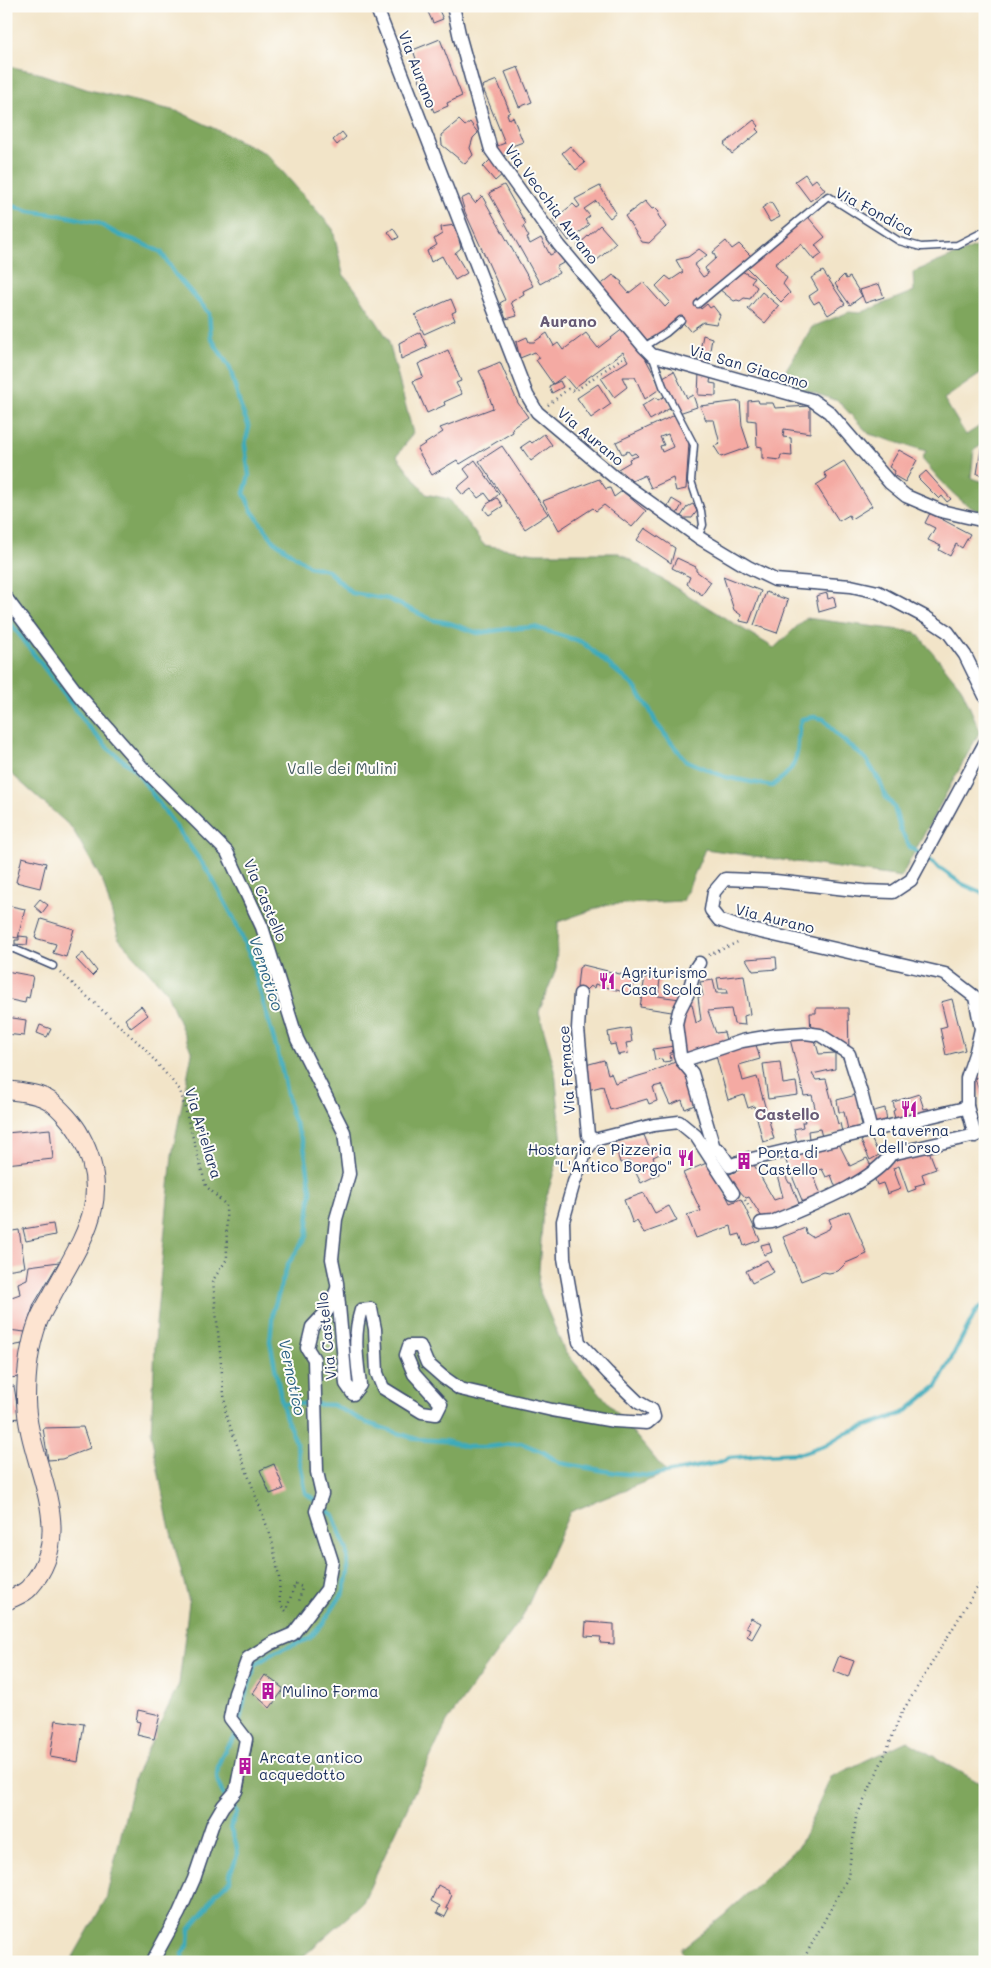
<svg xmlns="http://www.w3.org/2000/svg" width="991" height="1968" viewBox="0 0 991 1968" font-family="Mali,sans-serif">
	<rect width="100%" height="100%" fill="#fdfcf7"/>
	<filter id="ink" filterUnits="userSpaceOnUse"><feTurbulence type="fractalNoise" baseFrequency=".02" numOctaves="2"/><feDisplacementMap in="SourceGraphic" scale="10" xChannelSelector="R" yChannelSelector="G"/><feConvolveMatrix kernelMatrix="1 2 1 2 8 2 1 2 1" color-interpolation-filters="sRGB"/></filter>
	<filter id="wash" filterUnits="userSpaceOnUse"><feTurbulence type="fractalNoise" baseFrequency=".0096" numOctaves="4" result="noise"/><feDisplacementMap in="SourceGraphic" scale="20" xChannelSelector="R" yChannelSelector="G"/><feGaussianBlur stdDeviation="1.12" result="paint"/><feColorMatrix in="noise" values="0 0 0 0 0 0 0 0 0 0 0 0 0 0 0 0 0 1.4 0 .05"/><feComposite in="paint" operator="in"/></filter>
	<g filter="url(#wash)">
		<rect width="100%" height="100%" fill="#f2e4c8"/>
		<g fill="#7fa65d" stroke="#4d6a5e">
			<polygon points="6,66 32,71 89,90 180,112 267,154 333,229 343,274 356,290 388,339 413,433 397,456 426,494 449,499 484,545 535,553 619,553 774,648 806,618 916,632 961,687 980,731 901,877 705,849 683,901 606,905 558,922 556,969 539,1012 555,1070 562,1145 543,1209 538,1287 564,1350 667,1473 570,1512 523,1616 447,1722 362,1904 297,1962 70,1962 106,1899 134,1778 179,1684 189,1602 168,1521 151,1434 156,1324 172,1155 192,1053 166,991 119,939 103,882 72,828 6,769"/>
			<path d="M985 243V371L944 399 966 435 980 426 985 434V443L974 450 971 478 985 482V513C961 508 938 477 922 459L926 451 869 434 838 401 779 381 812 327 849 312 860 313 914 291 913 272Z"/>
			<polygon points="907,1741 985,1786 985,1962 686,1962 681,1949 723,1916 800,1845 831,1777"/>
		</g>
		<g fill="none" stroke-linecap="round" stroke-linejoin="round">
			<g stroke="#3caaba" stroke-width="4.5">
				<path d="M6 204 29 211 66 216 98 223 119 235 134 240 161 252 175 274 209 313 211 338 230 368 240 405 249 427 245 445 249 476 244 493 252 511 274 541 309 566 327 570 352 593 388 599 433 620 449 623 478 633 507 629 534 627 582 642 634 686 650 710 656 723 685 760 725 777 772 786C790 773 797 765 798 743 799 733 798 727 802 719L814 717 824 719 838 736 866 759 880 782 885 796 894 807 901 831 910 847 962 884 985 894"/>
				<polyline points="6,617 87,725 108,748 136,771 209,873 233,917 250,956 280,1061 291,1113 304,1146 311,1190 307,1236 288,1264 273,1311 270,1341 282,1403 286,1418 296,1442 306,1493 333,1515 347,1551 348,1572 344,1591 324,1622 309,1639 275,1652 256,1664 245,1697 239,1724"/>
				<polyline points="282,1403 333,1405 367,1423 416,1439 445,1441 466,1447 487,1447 521,1443 543,1452 560,1463 617,1473 650,1476 717,1463 729,1458 761,1455 802,1453 826,1445 846,1433 904,1413 937,1386 976,1311 985,1304"/>
				<path d="M184 1962 182 1954 189 1944 190 1929 204 1912 215 1894 230 1881C230 1869 231 1872 235 1862 240 1850 235 1838 230 1828L237 1812C218 1789 209 1777 226 1748 230 1742 236 1739 237 1732"/>
			</g>
		</g>
		<g id="blocks">
			<g fill="#f4aaa3" fill-rule="evenodd">
				<polygon points="393,6 412,6 412,7 394,10"/>
				<polygon points="438,8 443,19 433,23 428,12"/>
				<polygon points="440,39 462,96 447,103 448,106 434,112 430,102 428,101 412,61 416,59 413,50"/>
				<polygon points="518,67 532,102 519,107 505,72"/>
				<polygon points="497,80 510,112 507,114 509,119 513,117 523,142 507,148 511,154 502,156 495,147 505,143 482,86"/>
				<polygon points="459,120 465,126 470,122 478,133 473,138 470,148 473,155 465,164 442,145 441,135"/>
				<polygon points="754,120 759,126 756,129 759,132 732,154 724,144"/>
				<polygon points="342,132 346,137 337,145 333,140"/>
				<polygon points="570,146 585,163 576,170 562,153"/>
				<polygon points="492,158 504,173 495,181 483,167"/>
				<polygon points="805,174 811,183 816,179 825,190 810,201 795,181"/>
				<polygon points="504,185 526,224 523,226 529,237 527,238 530,244 541,238 550,255 559,251 565,262 556,267 559,273 540,284 489,193"/>
				<polygon points="600,186 616,213 610,218 596,201 584,209 590,216 585,220 589,225 569,241 553,220 573,204 577,208 580,206 575,199"/>
				<polygon points="469,195 475,203 482,196 533,286 523,291 524,294 511,302 517,316 506,319 500,303 505,300 465,212 461,199"/>
				<polygon points="645,201 652,209 655,208 659,212 658,215 666,227 649,243 642,242 625,216"/>
				<polygon points="771,202 780,217 770,222 762,208"/>
				<polygon points="808,217 825,237 815,245 822,254 814,260 801,244 775,264 787,278 783,284 790,293 781,302 746,267"/>
				<polygon points="455,225 461,238 459,240 461,248 455,253 467,273 455,280 442,256 431,262 427,251 437,245 434,239 442,234 441,227"/>
				<polygon points="600,225 616,243 593,264 577,246"/>
				<polygon points="393,228 399,237 394,240 388,232"/>
				<polygon points="726,241 732,249 739,244 752,257 697,302 701,309 707,304 710,308 713,306 720,315 716,324 703,322 690,331 679,318 660,334 644,341 598,287 613,275 622,282 621,284 629,293 643,282 665,307 670,302 656,286 666,276 671,280 683,272 676,260 688,257 699,249 707,255 694,265 703,277 708,274 705,268 716,258 713,252"/>
				<polygon points="740,270 754,278 751,282 757,287 750,299 744,298 740,301 737,300 734,301 719,289"/>
				<polygon points="823,271 845,304 828,315 819,301 814,304 809,296 818,290 811,278"/>
				<polygon points="844,275 846,279 850,277 862,296 850,305 835,284"/>
				<polygon points="879,284 884,297 865,303 860,290"/>
				<polygon points="762,292 779,306 765,323 748,309"/>
				<polygon points="451,299 456,311 452,313 455,320 424,334 415,315"/>
				<polygon points="624,328 640,348 661,388 645,399 635,377 622,377 627,387 614,397 601,378 628,361 623,352 574,388 564,376 553,384 536,360 540,358 535,352 520,358 516,342 527,337 529,342 534,342 547,333 554,346 558,343 563,350 586,333 598,348"/>
				<polygon points="420,332 427,347 401,359 399,343"/>
				<polygon points="703,335 712,338 708,363 698,361"/>
				<polygon points="448,350 461,381 456,383 462,394 444,402 445,405 427,413 413,381 423,377 418,364"/>
				<polygon points="500,362 518,403 528,417 512,428 513,432 460,464 457,460 432,475 417,449 443,432 440,428 493,408 484,381 479,371"/>
				<polygon points="674,371 687,398 693,395 697,407 679,413 663,377"/>
				<polygon points="699,372 711,375 710,383 716,384 716,396 698,395"/>
				<polygon points="560,381 563,387 552,393 549,386"/>
				<polygon points="598,384 611,404 591,418 577,398"/>
				<polygon points="665,396 672,407 650,420 642,406 656,397 658,400"/>
				<polygon points="758,400 759,403 773,403 775,408 810,406 810,433 784,429 783,437 791,438 792,456 781,455 780,460 762,458 762,447 757,446 756,421 748,420 748,401"/>
				<polygon points="740,401 742,426 749,447 721,457 714,446 720,444 714,420 706,420 700,406"/>
				<path d="M675 415 689 442 686 489 676 491 673 478 651 488 645 475 632 481 618 469 630 462 629 459 638 456 635 453 631 455 628 451 622 454 616 442ZM668 434 673 447 662 452 660 446 664 445 660 437Z"/>
				<polygon points="544,434 552,445 531,461 521,447 530,441 532,443"/>
				<polygon points="502,446 548,514 525,529 479,461"/>
				<polygon points="981,449 985,450 985,475 977,474"/>
				<polygon points="899,450 917,460 905,482 893,475 895,471 889,467"/>
				<polygon points="475,460 499,494 491,501 485,493 478,498 471,489 463,495 457,488 470,477 464,469"/>
				<polygon points="844,461 872,506 851,519 849,515 839,521 816,485 827,478 824,473"/>
				<polygon points="926,471 951,499 947,502 942,496 939,499 918,478"/>
				<polygon points="599,479 606,489 610,488 614,497 622,491 646,511 632,527 604,505 596,511 593,508 559,530 543,501"/>
				<polygon points="497,498 503,506 489,515 484,509 487,504"/>
				<polygon points="672,499 682,505 677,514 667,508"/>
				<polygon points="693,504 697,511 692,518 680,518 687,507"/>
				<polygon points="930,513 970,534 962,548 956,544 950,556 939,550 941,546 928,540 935,528 925,523"/>
				<polygon points="645,528 675,548 671,563 637,540"/>
				<polygon points="677,558 696,567 696,571 711,582 702,595 687,584 690,577 672,568"/>
				<polygon points="723,576 761,591 749,623 740,621 741,615 734,610"/>
				<polygon points="766,592 788,600 777,633 754,625"/>
				<polygon points="827,593 828,599 834,597 836,607 819,612 816,596"/>
				<polygon points="22,857 46,863 40,888 16,882"/>
				<polygon points="40,899 48,905 42,913 34,906"/>
				<polygon points="6,905 25,909 18,938 6,936"/>
				<polygon points="41,919 74,929 66,957 53,953 56,944 35,938"/>
				<polygon points="19,936 28,937 27,945 15,944 15,940 19,940"/>
				<polygon points="83,953 97,971 92,976 76,959"/>
				<polygon points="776,957 777,969 753,971 746,959"/>
				<polygon points="583,965 636,978 631,994 595,984 594,988 590,986 586,990 577,987 579,968"/>
				<polygon points="6,971 33,976 29,998 26,997 25,1003 6,999"/>
				<polygon points="744,975 750,1014 744,1016 745,1025 734,1024 731,1009 708,1011 716,1033 724,1032 727,1044 682,1060 677,1024 684,1004 692,1004 696,1023 701,1020 698,997 703,996 700,982 713,980 716,993 728,993 727,989 719,989 717,978"/>
				<polygon points="645,977 660,979 658,996 680,999 678,1013 640,1007"/>
				<polygon points="952,999 965,1050 946,1055 940,1028 947,1026 941,1002"/>
				<polygon points="141,1006 148,1015 131,1028 125,1019"/>
				<polygon points="816,1008 848,1008 849,1054 828,1039 828,1032 811,1033 810,1013 816,1013"/>
				<polygon points="6,1017 26,1020 24,1036 6,1034"/>
				<polygon points="40,1025 51,1029 47,1037 37,1033"/>
				<polygon points="630,1028 632,1042 626,1043 628,1053 618,1055 615,1044 610,1045 608,1032"/>
				<polygon points="814,1037 819,1054 835,1053 835,1069 812,1074 816,1080 826,1079 838,1124 840,1123 842,1132 822,1137 820,1129 808,1131 809,1139 797,1142 794,1129 803,1127 802,1122 805,1122 803,1114 816,1112 812,1095 804,1096 790,1039"/>
				<polygon points="755,1041 760,1059 739,1065 743,1081 757,1077 774,1139 763,1142 754,1106 748,1108 744,1095 728,1100 715,1052"/>
				<polygon points="674,1046 675,1052 670,1053 671,1061 663,1062 662,1059 655,1060 653,1049"/>
				<polygon points="604,1060 608,1074 611,1073 615,1083 649,1073 680,1060 697,1104 685,1109 682,1100 670,1105 661,1085 653,1087 657,1101 649,1104 647,1099 610,1110 603,1086 584,1091 582,1066"/>
				<polygon points="780,1062 783,1084 796,1082 798,1095 768,1099 763,1064"/>
				<polygon points="985,1075 985,1097 981,1098 975,1078"/>
				<polygon points="919,1094 924,1109 928,1108 930,1112 896,1122 893,1111 895,1110 893,1102"/>
				<polygon points="856,1095 863,1131 849,1134 844,1112 839,1112 837,1100"/>
				<polygon points="885,1108 887,1122 872,1126 867,1113"/>
				<polygon points="50,1129 53,1159 6,1164 6,1133"/>
				<polygon points="644,1135 650,1150 659,1147 662,1153 653,1157 659,1174 641,1183 630,1161 620,1163 615,1142"/>
				<polygon points="870,1136 879,1155 870,1160 861,1141"/>
				<polygon points="837,1140 850,1166 867,1158 873,1170 836,1188 831,1175 826,1177 822,1169 812,1172 822,1197 804,1205 783,1154"/>
				<polygon points="928,1148 936,1169 922,1174 925,1183 915,1186 916,1189 908,1192 899,1166 893,1168 901,1189 887,1194 883,1183 877,1185 873,1174 888,1163"/>
				<polygon points="749,1151 754,1165 774,1200 783,1197 777,1175 784,1173 789,1183 791,1183 800,1206 765,1222 749,1197 746,1198 726,1176 740,1169 734,1156"/>
				<polygon points="709,1162 730,1203 741,1199 760,1240 744,1246 740,1234 733,1236 731,1226 696,1238 687,1215 701,1211 683,1173"/>
				<polygon points="644,1193 655,1213 669,1206 677,1221 644,1233 637,1221 633,1224 624,1200"/>
				<polygon points="849,1211 867,1254 846,1263 838,1271 829,1273 824,1272 801,1281 783,1237 805,1228 806,1233 812,1237 829,1229 831,1224 829,1219"/>
				<polygon points="53,1224 55,1235 26,1241 23,1229"/>
				<polygon points="19,1230 25,1267 6,1270 6,1232"/>
				<polygon points="769,1243 772,1252 764,1255 761,1245"/>
				<polygon points="767,1260 774,1272 752,1283 746,1271"/>
				<polygon points="59,1262 34,1304 25,1332 8,1330 6,1299 20,1294 18,1283 27,1279 29,1266"/>
				<polygon points="22,1344 21,1377 6,1378 6,1347"/>
				<polygon points="14,1386 19,1418 6,1420 6,1387"/>
				<polygon points="83,1427 90,1448 62,1459 48,1460 43,1428"/>
				<polygon points="274,1464 284,1489 270,1494 260,1470"/>
				<polygon points="751,1618 761,1623 752,1639 747,1636 750,1629 746,1627"/>
				<polygon points="586,1622 614,1624 614,1644 600,1643 601,1637 585,1636"/>
				<polygon points="839,1656 854,1661 848,1677 833,1671"/>
				<polygon points="265,1675 284,1689 270,1708 253,1693"/>
				<polygon points="138,1710 160,1715 154,1739 137,1735 140,1722 136,1721"/>
				<polygon points="56,1720 84,1724 78,1762 50,1757"/>
				<polygon points="248,1740 253,1741 243,1792 238,1791"/>
				<polygon points="438,1885 449,1891 448,1893 452,1895 446,1908 449,1909 445,1917 437,1913 440,1906 431,1901"/>
			</g>
		</g>
	</g>
	<g filter="url(#ink)">
		<use href="#blocks" fill-opacity="0" stroke="#3b4a6e" stroke-width="1"/>
		<g fill="none" stroke-linecap="round" stroke-linejoin="round">
			<g stroke="#3b4a6e" stroke-width="9">
				<g id="service">
					<polyline points="698,304 828,196 899,241 921,247 957,245 985,231"/>
					<polyline points="644,347 666,333 681,320"/>
					<polyline points="652,355 663,386 694,445 691,481 701,511 703,525 698,537"/>
					<polyline points="6,949 14,949 53,966"/>
				</g>
			</g>
			<g stroke="#3b4a6e" stroke-width="15">
				<g id="minor">
					<polyline points="376,6 527,395 537,412 613,476 698,537 748,567 775,580 851,586 878,592 927,618 948,632 965,655 985,696"/>
					<polyline points="453,6 460,38 491,150 559,245 644,347 652,355 812,400 829,412 890,483 906,496 941,511 985,521"/>
					<path d="M6 598 78 694 142 767 227 852 262 927 297 1039 344 1132 349 1174 336 1219 332 1259 337 1283 346 1384 353 1394 360 1385C357 1359 353 1335 361 1310L371 1309 375 1329 377 1373 383 1388 422 1412 436 1414 441 1404 414 1374 406 1355 409 1346H420L427 1363 443 1377 460 1389 552 1410 614 1421 647 1423 654 1417 652 1410 638 1402 608 1373 579 1342 564 1258 563 1221 574 1182 587 1149 594 1140 654 1125 679 1122 696 1136 733 1193"/>
					<polyline points="699,963 695,969 689,991 679,1011 676,1024 680,1055 682,1061 692,1073 714,1148"/>
					<polyline points="580,994 578,1029 588,1135 594,1140"/>
					<polyline points="682,1061 742,1041 776,1035 805,1033 820,1035 849,1054 862,1096 871,1131"/>
					<polyline points="975,1136 967,1106 967,1078 976,1051 981,1029 975,997 945,974 739,927 719,920 711,910 714,892 725,879 775,881 864,891 893,892 911,880 985,743"/>
					<polyline points="708,1146 719,1150 730,1166 737,1163"/>
					<polyline points="752,1159 961,1109 967,1106"/>
					<path d="M761 1223 772 1222C806 1207 871 1184 891 1154L985 1133"/>
					<polyline points="152,1962 179,1913 194,1879 213,1823 223,1806 236,1791 246,1739 230,1718 235,1693 248,1658 272,1643 293,1634 327,1589 332,1561 316,1511 322,1494 317,1472 314,1359 307,1348 312,1327 328,1310 337,1289"/>
				</g>
			</g>
			<g stroke="#3b4a6e" stroke-width="20">
				<path id="secondary" d="M6 1090C20 1092 38 1093 50 1101 59 1107 75 1125 80 1135 115 1199 82 1239 52 1295 47 1304 41 1313 38 1322 29 1346 26 1375 26 1400 27 1465 81 1529 29 1588 24 1594 13 1597 6 1601"/>
			</g>
			<g stroke="#3b4a6e" stroke-width="2.5" stroke-dasharray="1 4" stroke-linecap="butt">
				<polyline points="548,405 568,389 575,391 625,356"/>
				<polyline points="709,955 738,942"/>
				<polyline points="61,973 142,1046 180,1090 206,1186 226,1205 227,1259 213,1280 226,1415 272,1540 279,1578 280,1604 286,1611 295,1584 302,1587 299,1602"/>
				<polyline points="745,1200 752,1212"/>
				<polyline points="802,1962 848,1877 856,1818 883,1759 901,1714 985,1575"/>
			</g>
			<use href="#service" stroke="#fff" stroke-width="6"/>
			<use href="#minor" stroke="#fff" stroke-width="12"/>
			<use href="#secondary" stroke="#fde4d1" stroke-width="18"/>
		</g>
	</g>
	<defs>
		<g id="restaurant-bare" transform="scale(1.35)"><path d="M-5-6h1v4h1v-4h1v4h1v-4h1v5L-1.5 .5V6h-2V.5L-5-1ZM5-6V6H3V1.5H1.5Q1.5-4 5-6Z" fill="#b5179e" stroke="#fdfcf7" stroke-width="2.5" paint-order="stroke"/></g>
		<g id="building-bare" transform="scale(1.35)"><path d="M-4-6H4V6H1V3H-1V6H-4ZM-2.5-4.3h1.7v1.8h-1.7ZM.8-4.3h1.7v1.8H.8ZM-2.5-1h1.7V.8h-1.7ZM.8-1h1.7V.8H.8Z" fill="#b5179e" stroke="#fdfcf7" stroke-width="2.5" paint-order="stroke"/></g>
	</defs>
	<g fill-rule="evenodd">
		<use href="#restaurant-bare" x="607" y="981"/>
		<use href="#restaurant-bare" x="909" y="1109"/>
		<use href="#restaurant-bare" x="686" y="1158"/>
		<use href="#building-bare" x="744" y="1161"/>
		<use href="#building-bare" x="268" y="1691"/>
		<use href="#building-bare" x="245" y="1766"/>
	</g>
	<g text-anchor="middle" dominant-baseline="central" stroke-width="4" stroke-linejoin="round" paint-order="stroke">
		<g font-size="15" fill="#1b2f5e" stroke="#fdfcf7">
			<text transform="translate(418 69) rotate(69)">Via Aurano</text>
			<text transform="translate(552 204) rotate(53)">Via Vecchia Aurano</text>
			<text transform="translate(875 211) rotate(28)">Via Fondica</text>
			<text transform="translate(749 366) rotate(16)">Via San Giacomo</text>
			<text transform="translate(591 436) rotate(40)">Via Aurano</text>
			<text transform="translate(266 900) rotate(67)">Via Castello</text>
			<text transform="translate(775 918) rotate(14)">Via Aurano</text>
			<text transform="translate(566 1070) rotate(-94)">Via Fornace</text>
			<text transform="translate(204 1133) rotate(73)">Via Ariellara</text>
			<text transform="translate(326 1336) rotate(-96)">Via Castello</text>
		</g>
		<g font-size="15" fill="#435a61" stroke="#fdfcf7">
			<text x="342" y="768">Valle dei Mulini</text>
		</g>
		<g font-size="15" fill="#1b2f5e" stroke="#fdfcf7" text-anchor="start">
			<text x="621" y="972">Agriturismo<tspan x="621" dy="17">Casa Scola</tspan></text>
			<text x="909" y="1130" text-anchor="middle">La taverna<tspan x="909" dy="17">dell'orso</tspan></text>
			<text x="672" y="1149" text-anchor="end">Hostaria e Pizzeria<tspan x="672" dy="17">"L'Antico Borgo"</tspan></text>
			<text x="758" y="1152">Porta di<tspan x="758" dy="17">Castello</tspan></text>
			<text x="282" y="1691">Mulino Forma</text>
			<text x="259" y="1757">Arcate antico<tspan x="259" dy="17">acquedotto</tspan></text>
		</g>
		<g font-size="16" font-weight="bold" fill="#675a76" stroke="#fdfcf7">
			<text x="568" y="320">Aurano</text>
			<text x="787" y="1113">Castello</text>
		</g>
		<g font-size="16" font-style="italic" fill="#286083" stroke="#fdfcf7">
			<text transform="translate(267 973) rotate(72)">Vernotico</text>
			<text transform="translate(293 1377) rotate(78)">Vernotico</text>
		</g>
	</g>
	<rect width="991" height="1968" fill="none" stroke="#fdfcf7" stroke-width="25"/>
</svg>
